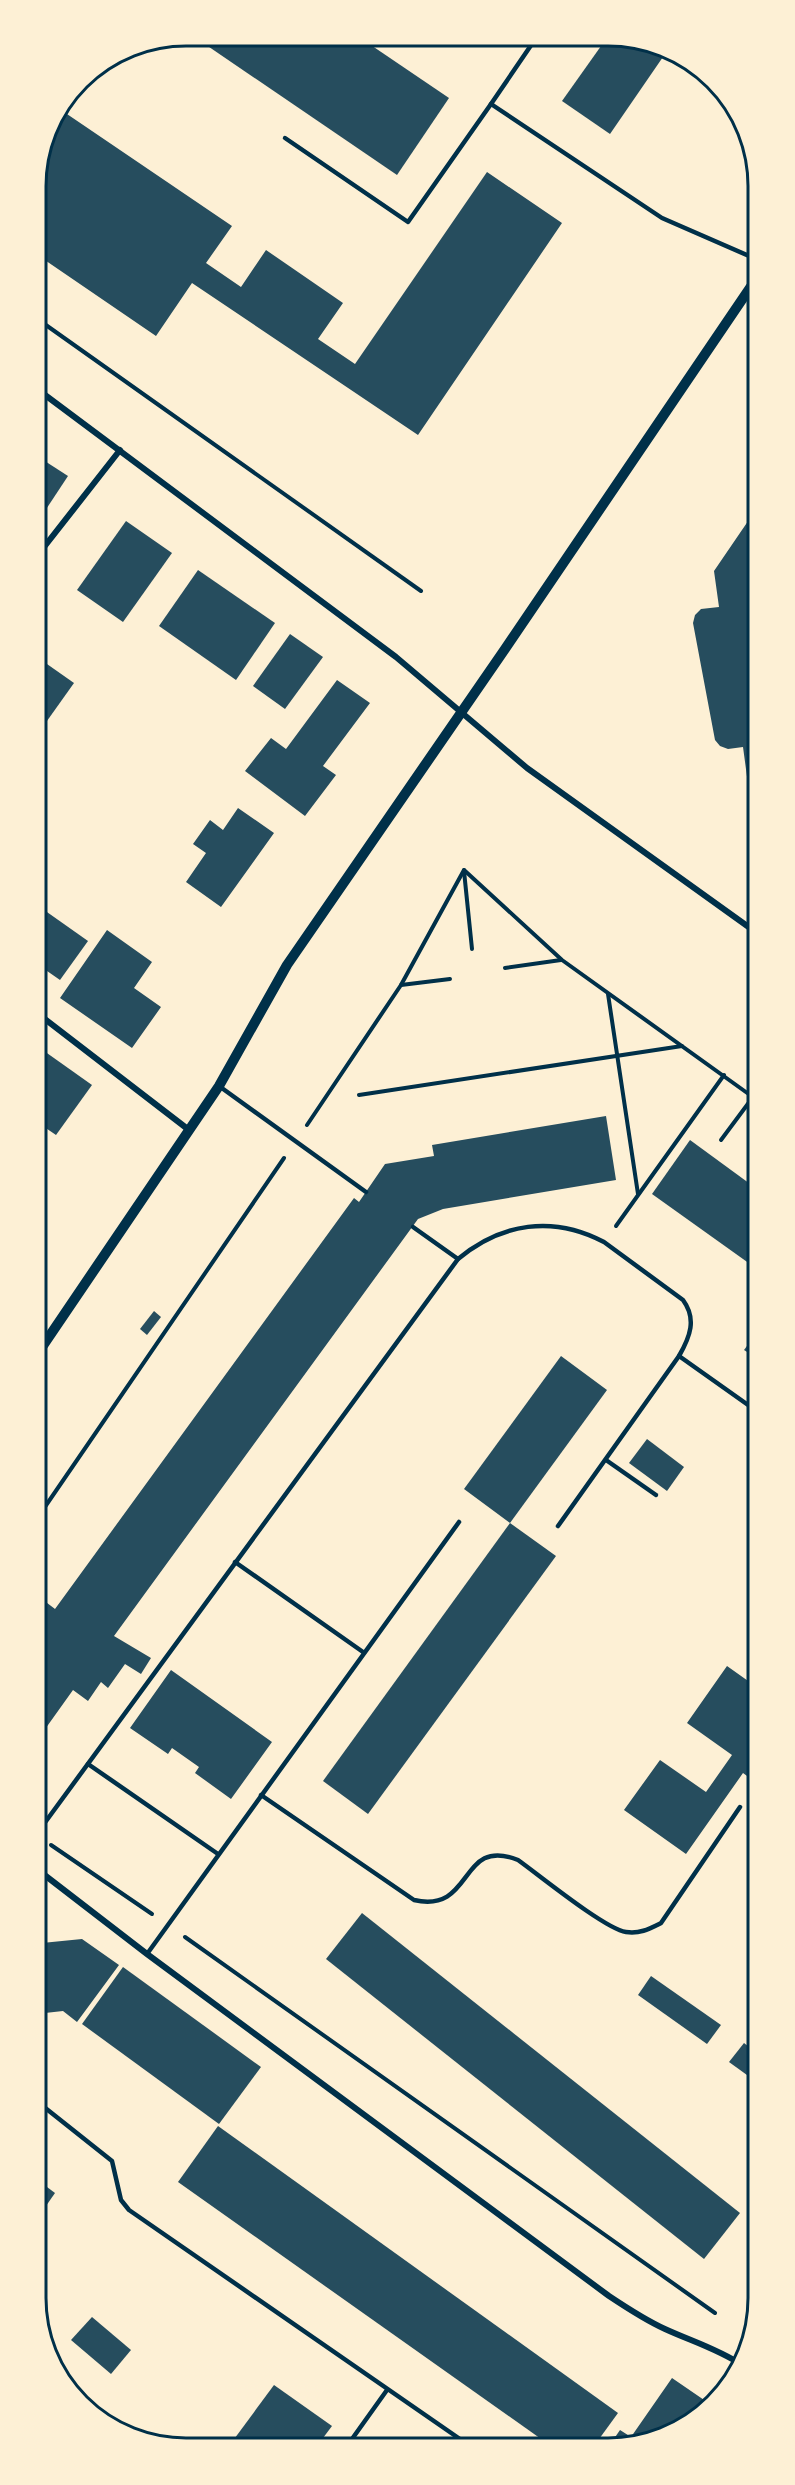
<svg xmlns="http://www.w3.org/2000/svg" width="795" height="2485" viewBox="0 0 795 2485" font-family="Arial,sans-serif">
	<rect width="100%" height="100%" fill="#fdf0d5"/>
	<g fill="#264d5e">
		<polygon points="193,36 359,37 449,98 397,175"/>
		<polygon points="606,39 638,39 665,54 610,134 562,101"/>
		<polygon points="64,112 232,226 206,263 241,287 266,250 343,303 318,339 355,364 487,172 562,223 418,435 192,283 156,336 36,254 36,177 45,140"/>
		<polygon points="37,456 68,476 37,523"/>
		<polygon points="757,508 757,790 748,784 743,747 728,749 720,746 715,740 693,623 695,615 701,609 719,607 714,571"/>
		<polygon points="126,521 172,553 123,622 77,590"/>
		<polygon points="198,570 275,623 236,680 159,626"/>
		<polygon points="290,634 323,657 285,709 253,686"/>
		<polygon points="37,657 74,683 37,735"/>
		<polygon points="337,680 370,703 323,766 336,775 305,816 245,771 271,738 286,749"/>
		<polygon points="238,808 274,833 221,907 186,882 206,853 193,844 210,820 223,830"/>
		<polygon points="37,905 88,941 60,980 37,964"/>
		<polygon points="107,930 152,962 134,988 161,1007 132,1048 60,998"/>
		<polygon points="37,1046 92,1085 56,1135 37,1122"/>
		<polygon points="606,1116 616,1180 443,1209 418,1219 114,1636 151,1658 141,1674 125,1664 108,1688 101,1682 88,1701 73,1690 38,1739 38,1596 55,1609 354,1198 359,1202 385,1164 434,1156 432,1145"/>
		<polygon points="690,1140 757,1189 757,1269 652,1194"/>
		<polygon points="154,1311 161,1317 147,1335 140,1329"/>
		<polygon points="758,1331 758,1359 744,1350"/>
		<polygon points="561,1356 607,1390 510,1523 464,1489"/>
		<polygon points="647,1439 684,1467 667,1491 629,1463"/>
		<polygon points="510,1523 556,1556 368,1814 323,1781"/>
		<polygon points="727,1666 758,1688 758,1784 743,1773 686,1854 624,1810 660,1760 706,1792 732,1755 687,1723"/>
		<polygon points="171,1670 272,1742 231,1799 195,1773 199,1767 172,1748 168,1754 130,1728"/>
		<polygon points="38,1760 47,1766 38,1777"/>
		<polygon points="362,1913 740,2213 704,2259 326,1959"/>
		<polygon points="82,1939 119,1965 77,2022 63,2011 45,2013 42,1943"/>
		<polygon points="123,1967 261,2067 219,2124 82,2024"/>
		<polygon points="651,1976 721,2025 707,2044 638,1995"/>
		<polygon points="744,2043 758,2054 758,2083 729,2062"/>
		<polygon points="218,2126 618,2413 594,2446 551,2446 178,2182"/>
		<polygon points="39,2181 55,2193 39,2216"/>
		<polygon points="92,2317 131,2350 111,2374 71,2340"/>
		<polygon points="672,2378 707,2402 713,2393 721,2398 683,2429 637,2446 609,2446 620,2430 631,2437"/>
		<polygon points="274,2385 332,2426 317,2446 229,2446"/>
	</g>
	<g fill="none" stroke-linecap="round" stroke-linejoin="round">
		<g stroke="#003049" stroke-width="4">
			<polyline points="36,318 421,591"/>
			<polyline points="464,870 562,960 757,1100"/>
			<polyline points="464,871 472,949"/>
			<polyline points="505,968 561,960"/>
			<polyline points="401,985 450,979"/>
			<polyline points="608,994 638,1194"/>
			<polyline points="359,1095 682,1046"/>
			<polyline points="307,1125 401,985 464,870"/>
			<polyline points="721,1140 753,1097"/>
			<polyline points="616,1226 724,1075"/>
			<polyline points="38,1517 284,1158"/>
			<polyline points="51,1845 152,1914"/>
			<polyline points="185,1937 715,2313"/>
		</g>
		<g stroke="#003049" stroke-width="4.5">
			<polyline points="536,38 491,104 662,218 756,259"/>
			<polyline points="285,138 408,222 491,104"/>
			<polyline points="219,1086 366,1192"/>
			<polyline points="413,1227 458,1259"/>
			<polyline points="679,1356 758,1412"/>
			<polyline points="606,1460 656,1495"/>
			<polyline points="235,1562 363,1652"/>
			<polyline points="88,1764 218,1854"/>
			<path d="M261 1795 414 1900C475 1914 458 1836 518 1860 539 1875 605 1929 626 1932 640 1934 649 1929 661 1923L740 1807"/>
			<path d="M38 1832 458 1259C501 1223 553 1215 604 1242L683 1300C697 1319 690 1337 679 1356L558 1526"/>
			<polyline points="147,1954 459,1522"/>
			<polyline points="39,2103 112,2161 121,2200 129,2210 470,2446"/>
			<polyline points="347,2446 387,2390"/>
		</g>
		<g stroke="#003049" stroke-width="6">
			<polyline points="37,389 396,657 527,768 757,933"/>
			<polyline points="37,556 120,450"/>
			<polyline points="37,1013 189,1130"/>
			<path d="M38 1870 147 1954 609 2296C627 2308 645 2320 665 2329 691 2341 718 2349 742 2365"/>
		</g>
		<polyline stroke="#003049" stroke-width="10" points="38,1353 219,1086 287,965 505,649 756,279"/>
	</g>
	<path d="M0 0H795V2485H0ZM186 46H608A140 140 0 0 1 748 186V2298A140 140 0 0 1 608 2438H186A140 140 0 0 1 46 2298V186A140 140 0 0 1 186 46Z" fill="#fdf0d5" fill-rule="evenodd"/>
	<path fill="none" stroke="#003049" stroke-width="3" d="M186 46H608A140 140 0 0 1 748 186V2298A140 140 0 0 1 608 2438H186A140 140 0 0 1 46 2298V186A140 140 0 0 1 186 46Z"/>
</svg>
